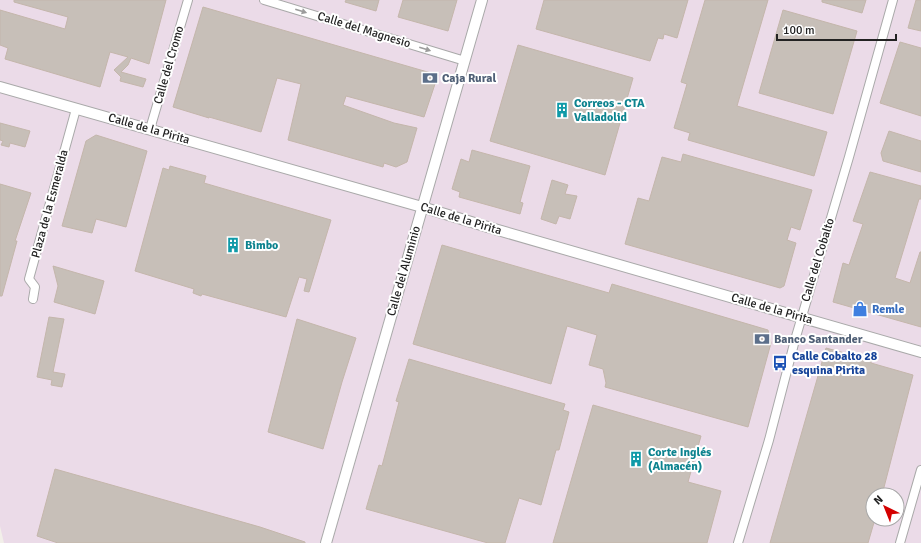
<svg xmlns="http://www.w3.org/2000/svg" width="921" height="543" viewBox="0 0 921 543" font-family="Signika,sans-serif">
	<rect width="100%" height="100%" fill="#f2efe9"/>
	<path fill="#ebdbe8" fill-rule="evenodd" d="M0 0H921V543H4L0 526ZM873 495H897V519H873Z"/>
	<g fill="#c7bfb8" stroke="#c4b6ab">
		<polygon points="14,0 166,0 149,64 131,58 128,65 121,72 146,79 143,87 120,81 121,77 114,70 128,57 110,52 100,87 5,59 8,48 0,45 0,10 65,29 68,17 14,2"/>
		<polygon points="346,0 379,0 376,11 345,2"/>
		<polygon points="403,0 457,0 448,31 398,17"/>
		<polygon points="544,0 688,0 677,38 664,34 663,39 658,38 650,61 536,29"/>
		<polygon points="705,0 768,0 737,106 827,132 814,176 688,140 690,133 674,128 687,84 681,82"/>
		<polygon points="822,0 866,0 862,13 822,2"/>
		<polygon points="916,0 921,0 921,31 908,28"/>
		<polygon points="203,7 438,75 424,117 346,96 343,105 394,123 417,128 407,162 396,167 384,163 383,167 288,140 301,84 277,78 261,132 209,117 209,118 173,107"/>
		<polygon points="783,10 857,31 833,114 759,93"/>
		<polygon points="900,42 921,48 921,116 880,103"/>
		<polygon points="518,45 633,78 605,175 490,141"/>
		<polygon points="0,123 30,131 25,147 10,143 9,147 1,145 3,141 0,140"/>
		<polygon points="889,131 921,141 921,172 883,161 881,153"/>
		<polygon points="96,135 147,151 126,227 96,219 92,233 62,226 86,141"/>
		<polygon points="472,150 530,166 520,202 523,203 520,214 459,197 460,192 452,189 461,159 469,162"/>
		<polygon points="683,154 812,190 800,230 791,227 787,240 796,243 784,286 780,288 625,244 638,198 649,201 662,157 681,162"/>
		<polygon points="170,166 206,176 204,183 331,220 309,292 304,291 307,279 299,277 286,317 202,294 201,296 193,293 194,289 135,271 163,168 169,170"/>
		<polygon points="870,172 921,186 921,199 919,199 895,278 910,283 920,252 921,252 921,327 833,302 843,263 849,265 863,224 853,221"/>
		<polygon points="552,180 568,185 565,194 577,196 570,219 559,216 556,224 541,219"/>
		<polygon points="0,184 31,193 15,241 17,241 2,296 0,296"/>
		<polygon points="442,245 609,293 612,284 768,330 771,343 748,427 605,387 606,383 603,369 589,365 597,335 567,326 551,384 413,344"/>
		<polygon points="53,266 104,281 95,314 54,302 58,286"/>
		<polygon points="49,317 64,319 53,372 65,374 62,387 51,385 52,380 37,377"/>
		<polygon points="297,319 356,338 342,382 323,449 268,432"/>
		<polygon points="826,348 871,360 871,363 913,375 882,495 873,495 873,519 875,519 868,543 770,543"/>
		<polygon points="409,359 565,404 563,410 569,412 559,450 556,450 541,505 519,498 505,543 488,543 366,509 379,465 382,466 399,402 396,401"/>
		<polygon points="593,405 701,436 688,482 721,491 707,543 553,543"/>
		<polygon points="55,469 260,527 305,542 305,543 58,543 37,536"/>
	</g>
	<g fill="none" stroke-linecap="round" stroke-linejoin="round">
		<g stroke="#a9a9a9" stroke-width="10">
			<g id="minor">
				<polyline points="264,0 465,61"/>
				<polyline points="150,129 188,0"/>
				<polyline points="33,299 35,287 29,279 76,109"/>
				<polyline points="738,543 769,440 795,340 849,157 893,0"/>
				<polyline points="900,543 921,470"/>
			</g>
		</g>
		<g stroke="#a9a9a9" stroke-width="12">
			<g id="tertiary">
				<polyline points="0,87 422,207 491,228 921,352"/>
				<polyline points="326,543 482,0"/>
			</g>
		</g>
		<use href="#minor" stroke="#fff" stroke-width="8"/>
		<use href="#tertiary" stroke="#fff" stroke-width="10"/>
	</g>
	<defs><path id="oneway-solid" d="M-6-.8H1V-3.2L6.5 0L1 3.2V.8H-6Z"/></defs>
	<g fill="#9c9c9c">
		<use href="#oneway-solid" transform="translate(301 11) rotate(17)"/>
		<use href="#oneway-solid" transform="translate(425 49) rotate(17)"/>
	</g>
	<defs>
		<g id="bank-bare" transform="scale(1.2)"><path d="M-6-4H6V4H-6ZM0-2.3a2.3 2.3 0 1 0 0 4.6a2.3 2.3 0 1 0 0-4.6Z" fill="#5c6f8a" stroke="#fff" stroke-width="2.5" paint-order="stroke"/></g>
		<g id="building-bare" transform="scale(1.2)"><path d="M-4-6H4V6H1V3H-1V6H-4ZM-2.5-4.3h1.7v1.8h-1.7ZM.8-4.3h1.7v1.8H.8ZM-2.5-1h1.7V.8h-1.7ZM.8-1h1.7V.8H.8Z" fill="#0f9aa8" stroke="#fff" stroke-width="2.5" paint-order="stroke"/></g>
		<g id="shop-bare" transform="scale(1.2)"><path d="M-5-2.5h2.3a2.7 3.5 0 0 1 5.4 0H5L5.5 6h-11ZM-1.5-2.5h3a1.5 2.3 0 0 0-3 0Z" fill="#3f7fe0" stroke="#fff" stroke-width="2.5" paint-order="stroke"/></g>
		<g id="bus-bare" transform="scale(1.2)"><path d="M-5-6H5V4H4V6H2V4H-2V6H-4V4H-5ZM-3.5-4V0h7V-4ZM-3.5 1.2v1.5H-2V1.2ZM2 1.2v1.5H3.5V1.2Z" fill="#1a4fb4" stroke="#fff" stroke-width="2.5" paint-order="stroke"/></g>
	</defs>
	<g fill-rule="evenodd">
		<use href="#bank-bare" x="430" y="78"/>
		<use href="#building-bare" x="562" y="110"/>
		<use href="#building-bare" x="233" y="245"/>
		<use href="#shop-bare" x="860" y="309"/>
		<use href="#bank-bare" x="762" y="339"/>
		<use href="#bus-bare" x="780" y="363"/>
		<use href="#building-bare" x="636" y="459"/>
	</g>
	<g text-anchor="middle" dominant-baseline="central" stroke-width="4" stroke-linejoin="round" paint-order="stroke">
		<g font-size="12" fill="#222" stroke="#fff">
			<text transform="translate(364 30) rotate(17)">Calle del Magnesio</text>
			<text transform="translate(169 65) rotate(-74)">Calle del Cromo</text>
			<text transform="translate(149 129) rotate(16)">Calle de la Pirita</text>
			<text transform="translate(50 204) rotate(-75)">Plaza de la Esmeralda</text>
			<text transform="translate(461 219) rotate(17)">Calle de la Pirita</text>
			<text transform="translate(818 260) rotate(-73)">Calle del Cobalto</text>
			<text transform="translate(404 271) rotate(-74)">Calle del Aluminio</text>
			<text transform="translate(772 309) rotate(16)">Calle de la Pirita</text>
		</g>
		<g font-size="12" font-weight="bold" fill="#4e5e75" stroke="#fff" text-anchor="start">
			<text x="442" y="78">Caja Rural</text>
			<text x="774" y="339">Banco Santander</text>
		</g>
		<g font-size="12" font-weight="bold" fill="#0d838f" stroke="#fff" text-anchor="start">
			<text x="574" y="103">Correos - CTA<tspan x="574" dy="14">Valladolid</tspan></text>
			<text x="245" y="245">Bimbo</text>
			<text x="648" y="452">Corte Inglés<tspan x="648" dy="14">(Almacén)</tspan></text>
		</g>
		<g font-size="12" font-weight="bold" fill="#366cbe" stroke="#fff" text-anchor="start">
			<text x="872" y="309">Remle</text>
		</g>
		<g font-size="12" font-weight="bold" fill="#164399" stroke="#fff" text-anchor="start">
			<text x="792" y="356">Calle Cobalto 28<tspan x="792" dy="14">esquina Pirita</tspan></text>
		</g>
	</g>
	<g transform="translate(885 507) rotate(317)"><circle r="19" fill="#ffffff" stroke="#a7a7a7"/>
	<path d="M0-3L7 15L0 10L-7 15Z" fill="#d40000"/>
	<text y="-6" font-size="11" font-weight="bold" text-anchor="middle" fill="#222222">N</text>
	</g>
	<path d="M777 34v6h119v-6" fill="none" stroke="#222222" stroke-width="2"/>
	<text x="783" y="34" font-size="12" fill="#222222" stroke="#ffffff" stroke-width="3" paint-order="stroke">100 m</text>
</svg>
